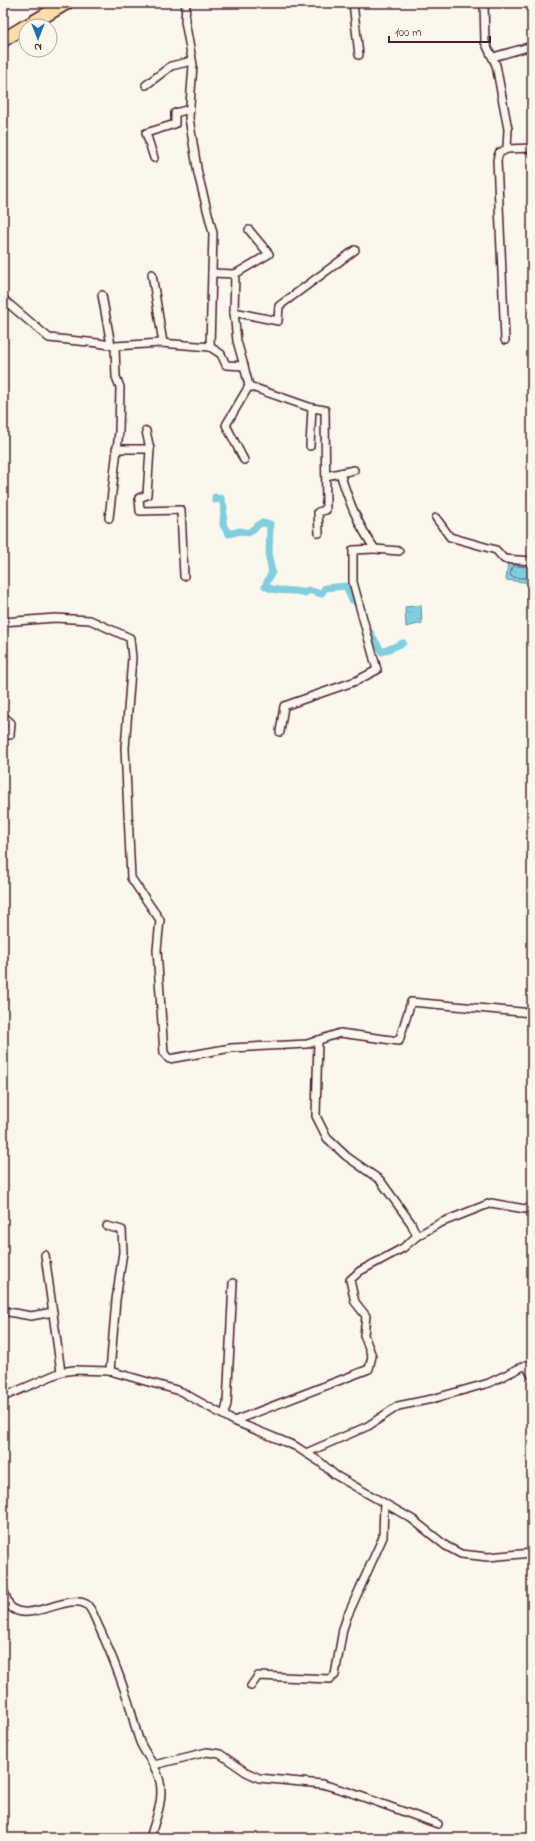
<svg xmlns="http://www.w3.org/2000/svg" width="535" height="1841" viewBox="0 0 535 1841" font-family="'Indie Flower',sans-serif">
	<defs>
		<pattern id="water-ripples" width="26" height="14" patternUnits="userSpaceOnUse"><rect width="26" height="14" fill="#81cedf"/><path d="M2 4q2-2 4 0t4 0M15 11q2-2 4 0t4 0" fill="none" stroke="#71b0c0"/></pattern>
	</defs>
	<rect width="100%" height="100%" fill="#fbf7ec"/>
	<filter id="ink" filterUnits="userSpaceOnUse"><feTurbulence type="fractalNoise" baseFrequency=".025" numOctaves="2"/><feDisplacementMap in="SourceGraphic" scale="8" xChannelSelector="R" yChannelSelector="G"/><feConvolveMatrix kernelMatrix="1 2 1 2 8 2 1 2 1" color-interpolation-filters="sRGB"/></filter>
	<g filter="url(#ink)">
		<g fill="url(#water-ripples)" stroke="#6b8897">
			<polygon points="508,561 532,564 532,583 506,580"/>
			<polygon points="421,605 422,623 406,627 405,607"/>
		</g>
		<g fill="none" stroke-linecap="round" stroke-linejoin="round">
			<polyline stroke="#606573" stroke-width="1" points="532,567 513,566 510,575 512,577 532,579"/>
			<g stroke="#81cedf" stroke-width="7">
				<path d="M215 497V500L221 498 224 507 223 525 229 534 240 531 248 533 261 523 270 524 269 558 272 572 265 586C278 594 292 588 305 593L308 590 321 594 325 588 346 586 352 600 355 601 359 608"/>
				<polyline points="367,627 382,652 403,643"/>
			</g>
			<g stroke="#4a1f2b" stroke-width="10">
				<g id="street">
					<polyline points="186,3 185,21 193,65 189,118 198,174 213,233 210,347"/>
					<polyline points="353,3 359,55"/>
					<polyline points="484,3 485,42 496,65 508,129 507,149"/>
					<polyline points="493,57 532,46"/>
					<polyline points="146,85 171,66 192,61"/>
					<polyline points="154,158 146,133 175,124 175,113 190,109"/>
					<polyline points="152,274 163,343"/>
					<polyline points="235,274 269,254 249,230"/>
					<polyline points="102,295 111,345"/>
					<polyline points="3,299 49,338 98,343 115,346 161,343 210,347 221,354 226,365 244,366 237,341 234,312 235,274 212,273"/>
					<polyline points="234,312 278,321 279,306 355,250"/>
					<polyline points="505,340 497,160 499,153 507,149 532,148"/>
					<polyline points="244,366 249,386 312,408 310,446"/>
					<polyline points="312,408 325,410 326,510 318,512 319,533"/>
					<polyline points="146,431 150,449"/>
					<polyline points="116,449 150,449 147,495 139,498 140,511 181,510 184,576"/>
					<polyline points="244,460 226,425 249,386"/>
					<path d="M340 473C349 502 358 525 375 549L399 551"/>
					<polyline points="326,476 354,470"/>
					<polyline points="109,518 119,432 120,387 116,377 115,346"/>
					<polyline points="436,518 450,537 496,550 504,559 532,561"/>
					<polyline points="3,622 55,618 90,620 130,638 132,658 125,748 131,878 160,920 157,950 164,1053 169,1059 231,1048 307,1044 340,1033 399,1041 411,1002 532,1013"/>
					<polyline points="3,716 11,723 10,735"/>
					<polyline points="280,732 284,706 356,681 377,670 353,582 353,550 375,549"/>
					<polyline points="318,1040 316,1116 327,1138 346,1156 380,1180 411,1223 417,1236"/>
					<polyline points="107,1226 122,1230 123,1252 116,1300 110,1371"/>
					<polyline points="45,1255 61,1372"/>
					<polyline points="3,1311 31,1316 53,1312"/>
					<polyline points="3,1397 61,1372 74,1370 110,1371 180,1391 234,1421 295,1446 320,1462 335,1475 412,1519 446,1546 461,1554 488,1557 532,1553"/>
					<polyline points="224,1415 227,1404 233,1283"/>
					<polyline points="234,1421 369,1369 372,1356 364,1335 366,1316 355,1302 350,1280 360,1271 403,1248 417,1236 440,1223 491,1203 525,1209 532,1208"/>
					<polyline points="306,1453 368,1426 398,1406 432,1399 489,1383 526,1365 532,1376"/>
					<path d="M3 1589C5 1594 7 1601 10 1606 26 1625 68 1593 86 1604 92 1608 95 1619 98 1625 109 1648 118 1671 126 1695 132 1710 134 1727 140 1742 146 1756 157 1766 160 1782 164 1801 155 1820 150 1838"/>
					<polyline points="251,1686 258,1676 330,1679 335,1675 343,1629 347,1617 383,1537 384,1503"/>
					<polyline points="154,1765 207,1752 220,1754 246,1772 259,1778 322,1784 349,1792 438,1824"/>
				</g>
			</g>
			<g stroke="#4a1f2b" stroke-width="16">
				<g id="highway">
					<polyline points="27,26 66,3"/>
					<polyline points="3,40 26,26"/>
				</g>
			</g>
			<use href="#street" stroke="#fbf7ec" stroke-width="7"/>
			<use href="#highway" stroke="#faddab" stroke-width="13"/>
		</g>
	</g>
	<rect width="535" height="1841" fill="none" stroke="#fbf7ec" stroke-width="16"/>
	<rect x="8" y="8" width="519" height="1825" fill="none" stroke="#4a1f2b" stroke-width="1.5" filter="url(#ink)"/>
	<g transform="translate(38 38) rotate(180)"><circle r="19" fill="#fbf7ec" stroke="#b4a19f"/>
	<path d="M0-3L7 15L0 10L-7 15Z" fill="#1f6fb2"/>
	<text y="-6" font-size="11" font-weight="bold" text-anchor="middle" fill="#4a1f2b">N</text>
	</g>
	<path d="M389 36v6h101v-6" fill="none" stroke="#4a1f2b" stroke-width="2"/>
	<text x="395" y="36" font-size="12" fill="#4a1f2b" stroke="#fbf7ec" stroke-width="3" paint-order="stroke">100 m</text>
</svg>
